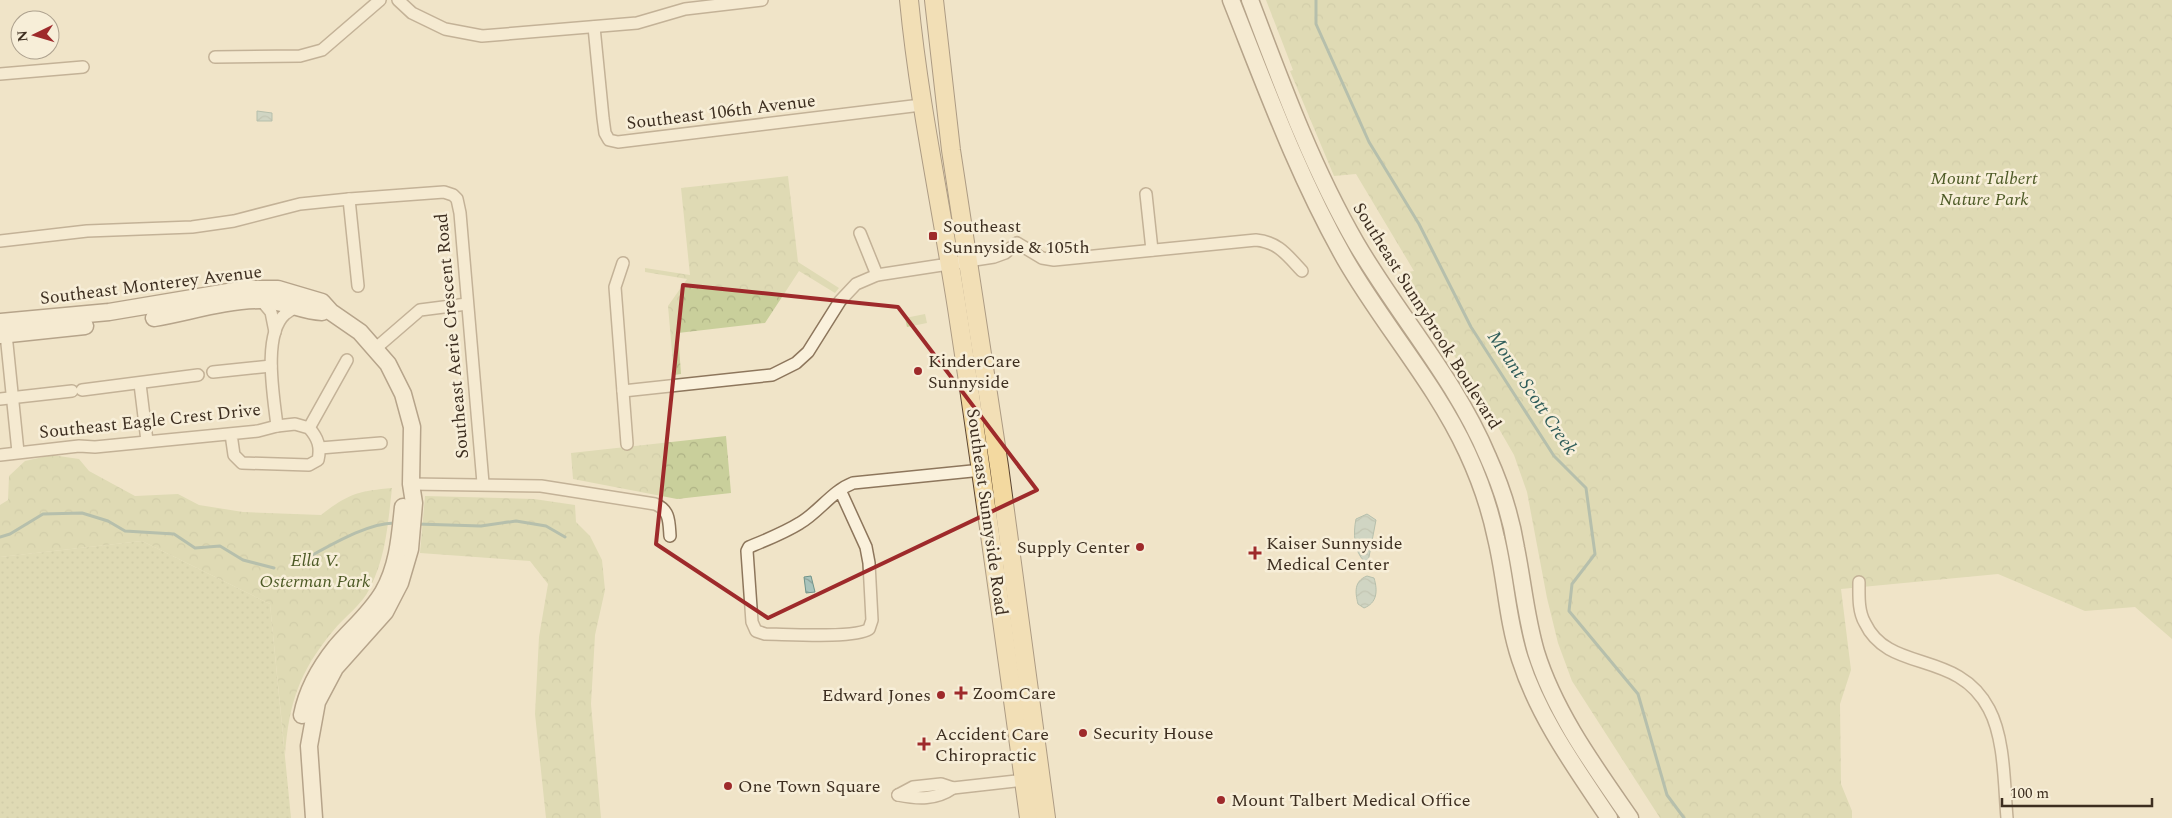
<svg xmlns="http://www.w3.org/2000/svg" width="2172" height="818" viewBox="0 0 2172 818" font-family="Spectral,serif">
	<defs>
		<pattern id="grass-dots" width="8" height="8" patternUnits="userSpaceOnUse" patternTransform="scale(1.25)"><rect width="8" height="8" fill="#c9cf9b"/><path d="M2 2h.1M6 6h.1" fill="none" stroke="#aeb285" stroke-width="1.8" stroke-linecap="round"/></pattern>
		<pattern id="forest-crowns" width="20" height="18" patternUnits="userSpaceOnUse" patternTransform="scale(1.25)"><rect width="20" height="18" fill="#c9cf9b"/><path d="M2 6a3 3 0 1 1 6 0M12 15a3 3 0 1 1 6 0" fill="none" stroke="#aeb285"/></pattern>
		<pattern id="water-waves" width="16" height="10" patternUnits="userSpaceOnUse" patternTransform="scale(1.25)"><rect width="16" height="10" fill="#a9c4bc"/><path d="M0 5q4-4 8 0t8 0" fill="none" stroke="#8ba098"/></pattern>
	</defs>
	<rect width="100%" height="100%" fill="#f0e4c8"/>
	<polygon fill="url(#grass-dots)" points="142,541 270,604 291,818 0,818 0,557"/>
	<g fill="url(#forest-crowns)">
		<polygon points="1266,0 2172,0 2172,639 2135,607 2085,611 1998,574 1841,589 1851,670 1840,704 1841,784 1852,811 1852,818 1660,818 1572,681 1558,643 1547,598 1527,492 1514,455 1475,387 1399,273 1414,271 1356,174 1334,176 1290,71 1293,70"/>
		<polygon points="788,176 798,262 839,288 835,293 799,271 765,323 678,333 681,374 674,375 668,306 687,279 645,272 645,268 690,275 681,188"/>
		<polygon points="726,436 731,493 677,499 573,479 571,453"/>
		<path d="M52 455 79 459 89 471 135 496 178 494 199 505 243 512 321 515C348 494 358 491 392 488 388 523 386 556 370 588 361 606 345 616 333 631 299 672 289 703 285 755L270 604 142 541 0 557V505L8 500 9 476 25 461Z"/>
		<polygon points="425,496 534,499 575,505 576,522 590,536 602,560 605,590 595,635 591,704 601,818 546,818 535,714 539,637 548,584 530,561 420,553"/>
	</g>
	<polygon fill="#c9cf9b" points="925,314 927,323 907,327 905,318"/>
	<g fill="url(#water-waves)" stroke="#6f938a">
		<polygon points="257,111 272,113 272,121 257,121"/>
		<path d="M1367 514 1376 520 1368 562 1364 561C1354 551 1353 533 1356 519Z"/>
		<polygon points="811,576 815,592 806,593 804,577"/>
		<path d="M1367 576 1374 578C1378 591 1377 603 1364 608L1358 604C1355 592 1354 581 1367 576Z"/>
	</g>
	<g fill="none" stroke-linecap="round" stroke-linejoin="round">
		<g stroke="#6f938a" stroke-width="3">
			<polyline points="1316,0 1316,24 1369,142 1419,224 1471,327 1554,456 1586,488 1595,554 1572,584 1569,611 1638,694 1667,795 1684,818"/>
			<polyline points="417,524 481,526 516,521 546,526 565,537"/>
			<polyline points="0,537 10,534 43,514 82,513 108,521 125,531 174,534 195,548 220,546 243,560 274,568"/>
			<path d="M296 564C323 550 366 522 396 523"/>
		</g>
		<g stroke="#8d765c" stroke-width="14">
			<g id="street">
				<polyline points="398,0 412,13 445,29 482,36 637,23 685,9 762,0"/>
				<polyline points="594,27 603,118 605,133 609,140 618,142 921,105"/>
				<polyline points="215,57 300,56 322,50 380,0"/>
				<polyline points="0,74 83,67"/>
				<polyline points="1146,194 1152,250"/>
				<polyline points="349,199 358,286"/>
				<polyline points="860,233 877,275"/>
				<polyline points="0,241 87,231 192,227 234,221 300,204 349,199 444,192 453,195 457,199 460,213 483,483"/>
				<polyline points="623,263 615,287 627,444"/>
				<polyline points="261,300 271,312 275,332"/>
				<polyline points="2,329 6,334 18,452"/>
				<polyline points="376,348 420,310 467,304"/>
				<polyline points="213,372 271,366"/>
				<polyline points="140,384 147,441"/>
				<polyline points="82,390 198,375"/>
				<path d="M623 391 772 375 796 363 808 352 840 301 856 284 877 275 994 257 1005 253 1017 243 1042 258 1054 260 1256 240C1278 242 1287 255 1302 271"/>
				<polyline points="0,399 72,391"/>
				<path d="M277 426C274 398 262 335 285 314 289 311 294 308 299 306"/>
				<polyline points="309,428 347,360"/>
				<polyline points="320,448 381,443"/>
				<path d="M0 455 79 446 95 447 258 431 277 426 295 424 309 428C318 438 321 447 318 460L309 465 242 463 234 455 231 434"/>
				<path d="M411 484 541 486 655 504C670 510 669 522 670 536"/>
				<path d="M840 490 866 547 869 563 872 620 869 629C854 639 785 634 765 634L756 631 752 622 747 551 749 547C766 540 784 533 800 523 819 512 832 491 853 483L982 470"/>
				<path d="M1859 582C1859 596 1858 611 1865 623 1889 674 1958 649 1989 709 2005 739 2004 785 2007 818"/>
				<polyline points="898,795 913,787 941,784 953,788 1024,780"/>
				<path d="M898 795C918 799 936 800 953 788"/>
			</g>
		</g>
		<g stroke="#6f573f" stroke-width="19">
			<g id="secondary">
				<path d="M1231 0C1266 88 1298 176 1345 259 1383 325 1435 383 1467 452 1480 480 1490 509 1496 538 1506 579 1507 620 1520 659 1539 718 1575 767 1609 818"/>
				<path d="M1250 0C1281 82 1312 167 1356 243 1398 315 1456 380 1488 457 1501 486 1511 517 1516 548 1523 583 1526 618 1536 652 1555 713 1594 766 1630 818"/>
				<path d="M154 318C189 312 225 300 261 300 283 300 301 311 322 312"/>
				<polyline points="0,322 109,312 246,289 278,289 322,302 331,312 360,332 388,364 403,394 412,427 411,484 414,503 410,549 400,583 385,612 335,668 317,702 309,746 314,818"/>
				<polyline points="0,335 85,326"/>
				<path d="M302 715C307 690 320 667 336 647 352 628 370 614 383 592 398 566 400 536 403 507"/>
			</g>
		</g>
		<g stroke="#5b4430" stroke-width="20">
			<g id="primary">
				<path d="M909 0C919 104 941 205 957 308 983 478 1006 648 1029 818"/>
				<polyline points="934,0 951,150 999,466 1046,818"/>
			</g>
		</g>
		<use href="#street" stroke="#faf1dc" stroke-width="11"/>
		<use href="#secondary" stroke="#faf1dc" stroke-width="16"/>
		<use href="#primary" stroke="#f3d9a0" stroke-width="18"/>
	</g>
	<path d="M0 0H2172V818H0ZM683 285 898 307 1037 490 768 618 656 544Z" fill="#f0e4c8" fill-opacity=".55" fill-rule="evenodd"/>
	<path fill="none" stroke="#9e2a2b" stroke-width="4" stroke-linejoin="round" d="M683 285 898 307 1037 490 768 618 656 544Z"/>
	<g fill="#9e2a2b" stroke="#f7eed8" stroke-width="2">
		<rect x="928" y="231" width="10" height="10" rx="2.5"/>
		<circle cx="918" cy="371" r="5"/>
		<circle cx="1140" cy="547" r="5"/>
		<path d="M1252.5 545.5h5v5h5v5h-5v5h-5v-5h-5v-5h5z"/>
		<path d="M958.5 685.5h5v5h5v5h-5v5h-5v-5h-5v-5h5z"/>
		<circle cx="941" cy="695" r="5"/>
		<circle cx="1083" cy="733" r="5"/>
		<path d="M921.5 736.5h5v5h5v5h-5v5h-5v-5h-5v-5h5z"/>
		<circle cx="728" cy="786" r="5"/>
		<circle cx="1221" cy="800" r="5"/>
	</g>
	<g text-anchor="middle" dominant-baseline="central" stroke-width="5" stroke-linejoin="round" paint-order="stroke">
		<g font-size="18" fill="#3d2e20" stroke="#f7eed8">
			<text transform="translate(721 112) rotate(-7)">Southeast 106th Avenue</text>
			<text transform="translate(151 285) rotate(-7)">Southeast Monterey Avenue</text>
			<text transform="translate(1427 316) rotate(58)">Southeast Sunnybrook Boulevard</text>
			<text transform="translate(452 336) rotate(-95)">Southeast Aerie Crescent Road</text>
			<text transform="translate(150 421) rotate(-6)">Southeast Eagle Crest Drive</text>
			<text transform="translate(987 512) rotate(82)">Southeast Sunnyside Road</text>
		</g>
		<g font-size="18" font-style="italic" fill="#4d5a26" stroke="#f7eed8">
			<text x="1984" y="178">Mount Talbert<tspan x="1984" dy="21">Nature Park</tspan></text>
			<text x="315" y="560">Ella V.<tspan x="315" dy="21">Osterman Park</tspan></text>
		</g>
		<g font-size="18" fill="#3d2e20" stroke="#f7eed8" text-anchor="start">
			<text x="943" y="226">Southeast<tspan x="943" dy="21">Sunnyside &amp; 105th</tspan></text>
			<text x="928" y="361">KinderCare<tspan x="928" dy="21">Sunnyside</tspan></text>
			<text x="1266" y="543">Kaiser Sunnyside<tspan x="1266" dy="21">Medical Center</tspan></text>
			<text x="1130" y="547" text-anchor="end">Supply Center</text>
			<text x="972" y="693">ZoomCare</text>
			<text x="931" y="695" text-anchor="end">Edward Jones</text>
			<text x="1093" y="733">Security House</text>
			<text x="935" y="734">Accident Care<tspan x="935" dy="21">Chiropractic</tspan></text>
			<text x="738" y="786">One Town Square</text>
			<text x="1231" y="800">Mount Talbert Medical Office</text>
		</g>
		<g font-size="19" font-style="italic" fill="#2f5d5a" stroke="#f7eed8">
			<text transform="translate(1532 393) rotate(56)">Mount Scott Creek</text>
		</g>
	</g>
	<g transform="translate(35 35) rotate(265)"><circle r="24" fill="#f7eed8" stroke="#ada18e"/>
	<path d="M0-4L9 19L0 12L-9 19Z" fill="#9e2a2b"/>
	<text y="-8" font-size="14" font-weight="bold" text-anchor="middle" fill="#3d2e20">N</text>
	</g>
	<path d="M2002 798v8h150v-8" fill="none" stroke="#3d2e20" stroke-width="2.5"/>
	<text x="2010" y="798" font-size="15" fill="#3d2e20" stroke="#f7eed8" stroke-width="4" paint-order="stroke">100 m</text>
</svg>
